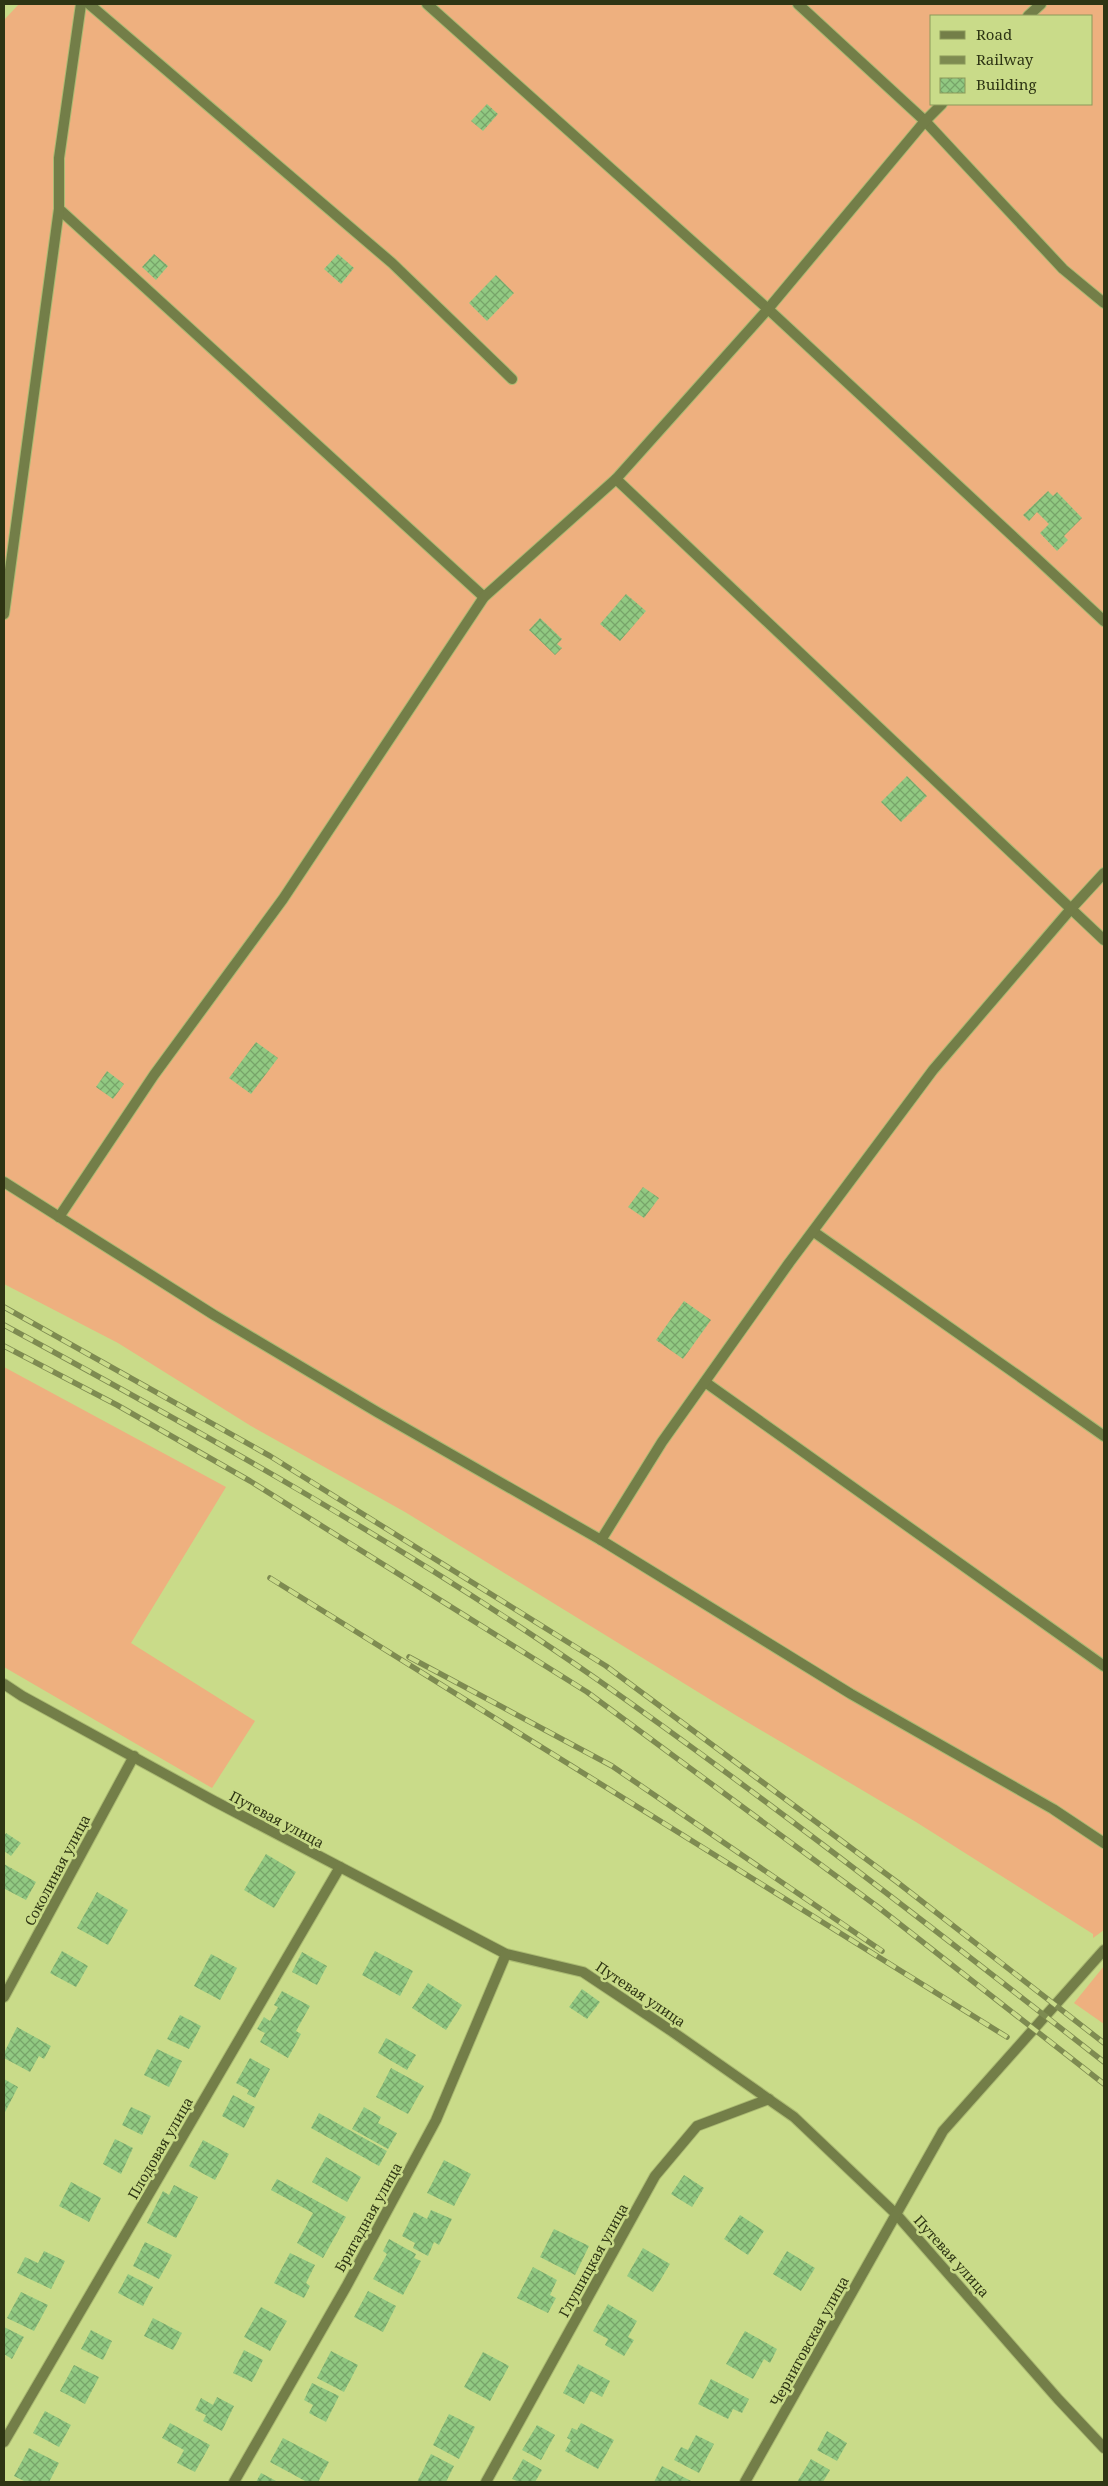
<svg xmlns="http://www.w3.org/2000/svg" width="1108" height="2486" viewBox="0 0 1108 2486" font-family="'Noto Serif',serif">
	<defs>
		<pattern id="building-cross-hatch" width="8" height="8" patternUnits="userSpaceOnUse" patternTransform="scale(1.25)"><rect width="8" height="8" fill="#91c982"/><path d="M0 0l8 8M0 8l8-8" fill="none" stroke="#77a469"/></pattern>
	</defs>
	<rect width="100%" height="100%" fill="#c9db89"/>
	<g fill="#eeb07f" fill-rule="evenodd">
		<path d="M19 4H1104V1930L1093 1938V1934L916 1822 737 1716 405 1512 251 1426 118 1343 4 1284V20ZM932 16H1092V104H932Z"/>
		<polygon points="4,1367 226,1487 131,1643 255,1721 212,1788 4,1667"/>
		<polygon points="1104,1966 1104,2024 1074,2003"/>
	</g>
	<g fill="url(#building-cross-hatch)">
		<polygon points="487,104 498,114 483,131 471,121"/>
		<polygon points="154,254 168,266 156,280 142,267"/>
		<polygon points="338,254 354,268 341,284 324,269"/>
		<polygon points="496,275 514,293 487,321 469,303"/>
		<polygon points="1048,491 1053,496 1057,492 1082,518 1064,536 1068,540 1057,551 1040,533 1049,524 1037,512 1029,521 1023,515"/>
		<polygon points="626,594 646,611 620,641 600,624"/>
		<polygon points="540,618 562,639 557,644 562,648 555,655 529,630"/>
		<polygon points="907,776 927,796 901,822 881,802"/>
		<polygon points="256,1042 278,1058 251,1094 229,1078"/>
		<polygon points="107,1071 124,1084 113,1099 96,1087"/>
		<polygon points="643,1187 659,1198 644,1218 628,1207"/>
		<polygon points="684,1301 711,1320 683,1359 656,1340"/>
		<polygon points="6,1833 21,1843 11,1856 4,1851 4,1836"/>
		<polygon points="266,1854 296,1872 274,1908 244,1890"/>
		<polygon points="4,1864 36,1882 26,1900 5,1889 4,1891"/>
		<polygon points="97,1892 128,1910 108,1945 77,1928"/>
		<polygon points="62,1951 88,1966 76,1987 50,1973"/>
		<polygon points="375,1951 413,1971 400,1996 362,1975"/>
		<polygon points="302,1952 327,1966 317,1985 292,1972"/>
		<polygon points="211,1954 237,1968 220,2000 194,1986"/>
		<polygon points="428,1983 462,2005 446,2030 412,2008"/>
		<polygon points="582,1989 600,2002 587,2019 569,2007"/>
		<polygon points="282,1991 310,2006 296,2031 301,2034 288,2058 260,2042 265,2033 257,2029 264,2017 270,2021 278,2007 274,2005"/>
		<polygon points="180,2015 201,2026 189,2049 167,2039"/>
		<polygon points="17,2027 51,2046 44,2059 39,2056 30,2072 4,2058 4,2053"/>
		<polygon points="386,2038 416,2055 407,2070 378,2053"/>
		<polygon points="157,2049 182,2061 169,2087 144,2075"/>
		<polygon points="250,2058 270,2069 255,2098 247,2094 249,2090 236,2083"/>
		<polygon points="391,2068 424,2086 408,2114 376,2097"/>
		<polygon points="4,2079 18,2087 4,2114"/>
		<polygon points="233,2095 255,2107 244,2128 222,2116"/>
		<polygon points="131,2107 151,2116 142,2135 122,2125"/>
		<polygon points="364,2107 381,2117 378,2123 397,2133 388,2149 352,2129"/>
		<polygon points="319,2113 387,2151 379,2166 311,2128"/>
		<polygon points="115,2139 133,2148 121,2174 103,2164"/>
		<polygon points="203,2140 229,2154 215,2180 189,2166"/>
		<polygon points="326,2157 361,2177 347,2202 312,2182"/>
		<polygon points="444,2160 471,2174 454,2206 427,2193"/>
		<polygon points="684,2175 704,2188 692,2207 671,2194"/>
		<polygon points="277,2179 346,2217 323,2258 297,2243 313,2213 271,2190"/>
		<polygon points="71,2182 101,2198 89,2222 59,2206"/>
		<polygon points="174,2185 198,2197 176,2238 147,2223 163,2191 169,2195"/>
		<polygon points="431,2210 452,2219 439,2245 434,2242 428,2256 413,2248 415,2243 402,2236 414,2212 427,2219"/>
		<polygon points="740,2215 764,2231 748,2255 724,2239"/>
		<polygon points="554,2229 589,2246 575,2275 540,2257"/>
		<polygon points="389,2239 416,2254 414,2258 421,2261 403,2295 373,2279 387,2254 383,2251"/>
		<polygon points="145,2242 172,2255 159,2279 133,2266"/>
		<polygon points="643,2248 670,2264 653,2292 627,2276"/>
		<polygon points="44,2251 65,2261 51,2289 17,2273 25,2257 38,2263"/>
		<polygon points="787,2251 815,2268 801,2291 773,2274"/>
		<polygon points="290,2253 315,2265 306,2283 310,2286 304,2298 274,2283"/>
		<polygon points="533,2267 557,2280 550,2295 556,2298 548,2313 517,2298"/>
		<polygon points="128,2274 153,2287 143,2306 118,2293"/>
		<polygon points="368,2291 396,2306 383,2332 354,2317"/>
		<polygon points="21,2292 48,2305 34,2331 7,2318"/>
		<polygon points="608,2304 637,2321 628,2337 634,2340 624,2356 605,2345 608,2339 593,2331"/>
		<polygon points="261,2307 287,2321 270,2351 244,2337"/>
		<polygon points="153,2318 182,2333 173,2350 144,2336"/>
		<polygon points="4,2327 24,2337 12,2359 4,2354"/>
		<polygon points="91,2330 112,2341 103,2360 81,2349"/>
		<polygon points="745,2331 777,2349 770,2363 764,2359 753,2379 726,2364"/>
		<polygon points="244,2350 263,2360 252,2382 233,2373"/>
		<polygon points="331,2351 358,2365 344,2392 317,2378"/>
		<polygon points="483,2352 509,2366 490,2401 464,2387"/>
		<polygon points="578,2364 610,2381 602,2397 591,2391 584,2404 563,2393"/>
		<polygon points="74,2365 99,2377 85,2404 60,2391"/>
		<polygon points="711,2379 749,2399 742,2413 733,2409 728,2419 698,2404"/>
		<polygon points="312,2383 339,2396 326,2422 309,2413 313,2405 304,2400"/>
		<polygon points="217,2397 234,2406 222,2431 203,2421 206,2415 195,2410 201,2398 213,2405"/>
		<polygon points="45,2411 71,2425 59,2447 33,2433"/>
		<polygon points="449,2414 475,2427 459,2459 433,2445"/>
		<polygon points="170,2423 210,2445 195,2472 177,2463 184,2450 162,2438"/>
		<polygon points="581,2423 614,2440 598,2469 565,2451 571,2440 567,2438 572,2428 577,2430"/>
		<polygon points="537,2425 555,2435 541,2460 522,2450"/>
		<polygon points="827,2431 847,2443 837,2461 817,2450"/>
		<polygon points="696,2435 714,2444 699,2473 674,2460 681,2447 688,2450"/>
		<polygon points="283,2438 329,2462 318,2482 307,2482 270,2462"/>
		<polygon points="29,2448 59,2463 49,2482 26,2482 14,2476"/>
		<polygon points="431,2454 454,2466 446,2482 417,2482"/>
		<polygon points="523,2459 542,2470 535,2482 519,2482 512,2479"/>
		<polygon points="811,2459 830,2470 823,2482 797,2482"/>
		<polygon points="662,2466 693,2482 654,2482"/>
		<polygon points="261,2473 278,2482 256,2482"/>
	</g>
	<g fill="none" stroke-linecap="round" stroke-linejoin="round">
		<g stroke="#aaba72" stroke-width="12">
			<g id="minor">
				<polyline points="89,4 392,263 512,379"/>
				<polyline points="427,4 768,309 1104,621"/>
				<polyline points="798,4 925,121 1063,269 1104,303"/>
				<polyline points="1028,16 1041,4"/>
				<polyline points="59,209 484,597"/>
				<polyline points="616,479 1104,940"/>
				<polyline points="4,614 59,209 59,158 81,4"/>
				<polyline points="4,1182 214,1315 377,1412 601,1540 851,1694 1053,1809 1104,1843"/>
				<polyline points="59,1217 154,1075 283,899 484,597 616,479 768,309 925,121 942,104"/>
				<polyline points="814,1232 1104,1436"/>
				<polyline points="705,1382 1104,1666"/>
				<polyline points="601,1540 662,1442 789,1263 933,1070 1070,910 1104,873"/>
				<polyline points="4,1684 22,1696 214,1801 506,1954 583,1972 670,2030 794,2117 896,2214 1058,2399 1104,2448"/>
				<polyline points="4,1997 134,1756"/>
				<polyline points="4,2442 340,1867"/>
				<polyline points="234,2482 346,2287 436,2120 506,1954"/>
				<polyline points="486,2482 655,2176 697,2126 769,2099"/>
				<polyline points="745,2482 943,2131 1104,1950"/>
			</g>
		</g>
		<use href="#minor" stroke="#737e48" stroke-width="10"/>
		<g stroke="#7e8b51" stroke-width="5.5">
			<g id="rail">
				<polyline points="4,1307 270,1456 606,1666 897,1882 1104,2043"/>
				<path d="M4 1325C207 1435 409 1548 598 1680 771 1802 938 1932 1104 2062"/>
				<polyline points="4,1346 117,1405 250,1481 587,1692 878,1907 1104,2084"/>
				<polyline points="270,1578 1007,2037"/>
				<polyline points="409,1657 612,1766 882,1951"/>
			</g>
		</g>
		<use href="#rail" stroke="#c9db89" stroke-width="4" stroke-dasharray="11" stroke-linecap="butt"/>
	</g>
	<g text-anchor="middle" dominant-baseline="central" stroke-width="5" stroke-linejoin="round" paint-order="stroke">
		<g font-size="14" fill="#2e3514" stroke="#c9db89">
			<text transform="translate(277 1819) rotate(28)">Путевая улица</text>
			<text transform="translate(57 1870) rotate(-62)">Соколиная улица</text>
			<text transform="translate(641 1994) rotate(34)">Путевая улица</text>
			<text transform="translate(160 2148) rotate(-60)">Плодовая улица</text>
			<text transform="translate(368 2217) rotate(-61)">Бригадная улица</text>
			<text transform="translate(952 2256) rotate(48)">Путевая улица</text>
			<text transform="translate(593 2260) rotate(-61)">Глушицкая улица</text>
			<text transform="translate(809 2341) rotate(-61)">Черниговская улица</text>
		</g>
	</g>
	<rect width="1108" height="2486" fill="none" stroke="#2e3514" stroke-width="10"/>
	<rect x="930" y="15" width="162" height="90" fill="#c9db89" stroke="#8b995a"/>
	<rect x="940" y="31" width="25" height="8" fill="#737e48" stroke="#8b995a"/>
	<text x="976" y="40" font-size="15" fill="#2e3514">Road</text>
	<rect x="940" y="56" width="25" height="8" fill="#7e8b51" stroke="#8b995a"/>
	<text x="976" y="65" font-size="15" fill="#2e3514">Railway</text>
	<rect x="940" y="78" width="25" height="15" fill="url(#building-cross-hatch)" stroke="#8b995a"/>
	<text x="976" y="90" font-size="15" fill="#2e3514">Building</text>
</svg>
